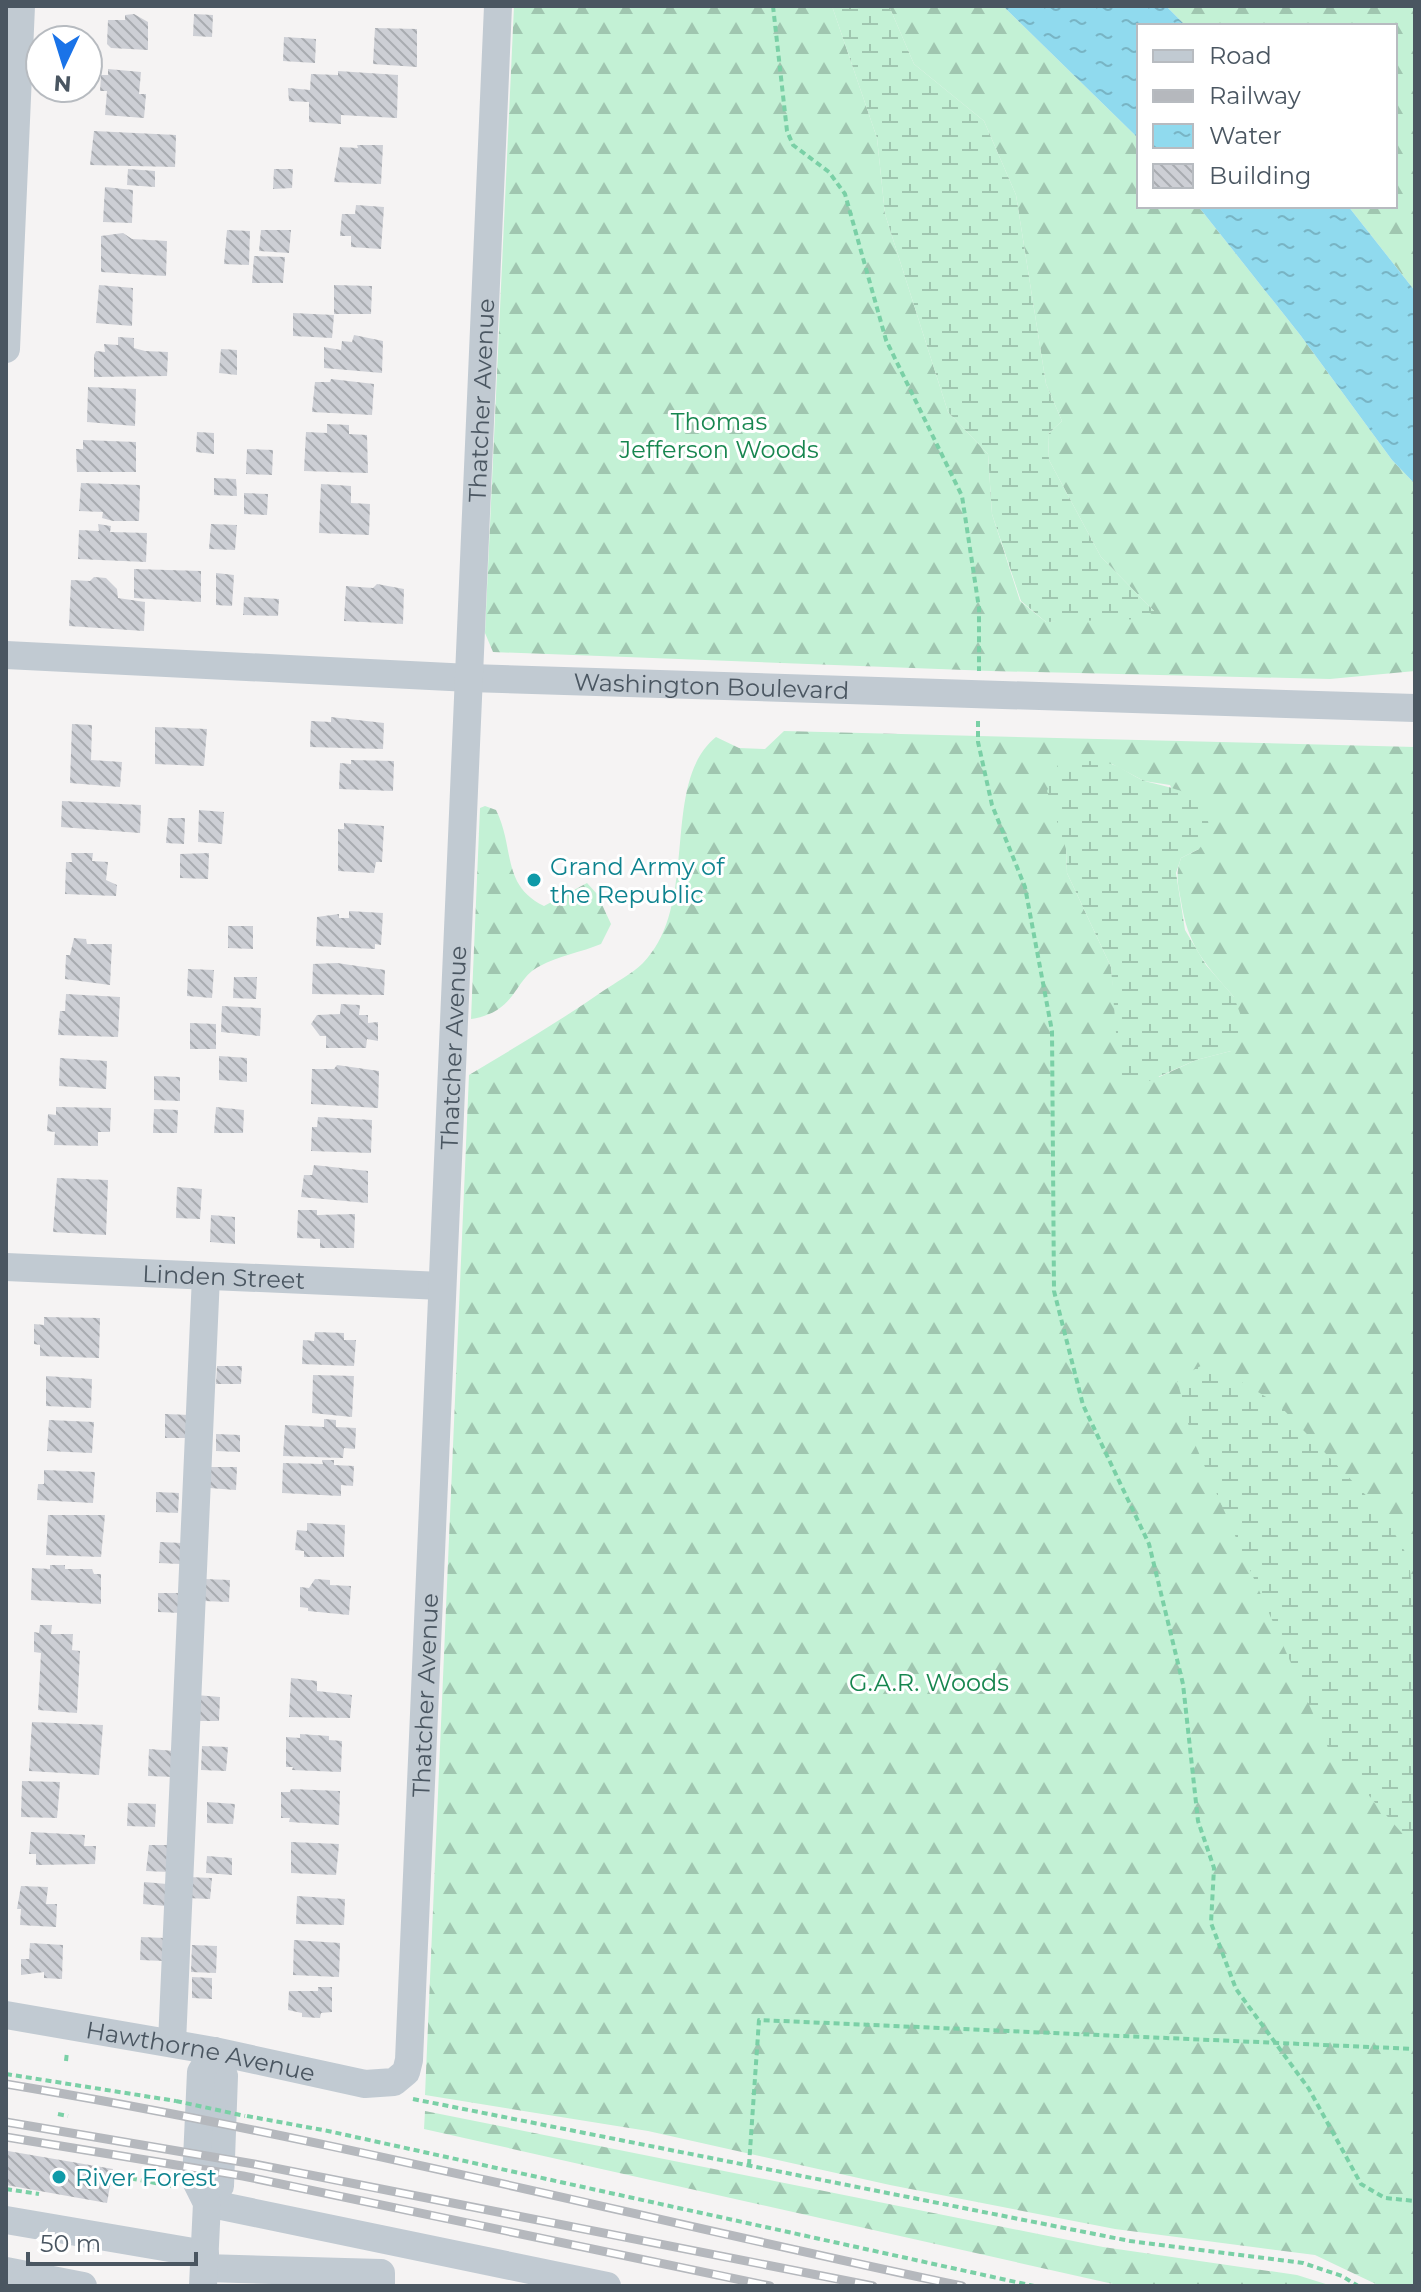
<svg xmlns="http://www.w3.org/2000/svg" width="1421" height="2292" viewBox="0 0 1421 2292" font-family="Montserrat,sans-serif">
	<defs>
		<pattern id="forest-firs" width="22" height="20" patternUnits="userSpaceOnUse" patternTransform="scale(2)"><rect width="22" height="20" fill="#c3f1d5"/><path d="M5 1l3.5 6h-7zM16 11l3.5 6h-7z" fill="#a0c6b0"/></pattern>
		<pattern id="wetland-marsh" width="20" height="14" patternUnits="userSpaceOnUse" patternTransform="scale(2)"><rect width="20" height="14" fill="#c3f1d5"/><path d="M1 5h8M5 5V1M11 12h8M15 12V8" fill="none" stroke="#a0c6b0"/></pattern>
		<pattern id="water-ripples" width="26" height="14" patternUnits="userSpaceOnUse" patternTransform="scale(2)"><rect width="26" height="14" fill="#90daee"/><path d="M2 4q2-2 4 0t4 0M15 11q2-2 4 0t4 0" fill="none" stroke="#78b4c4"/></pattern>
		<pattern id="building-back-hatch" width="6" height="6" patternUnits="userSpaceOnUse" patternTransform="scale(2)"><rect width="6" height="6" fill="#cdcfd5"/><path d="M-1 5l2 2M0 0l6 6M5-1l2 2" fill="none" stroke="#a8abb0"/></pattern>
	</defs>
	<rect width="100%" height="100%" fill="#f5f3f3"/>
	<g fill="url(#forest-firs)" fill-rule="evenodd">
		<polygon points="514,6 832,6 877,138 885,214 948,412 988,454 992,514 1020,601 1046,622 1154,611 1101,557 1049,460 1048,434 1062,421 1046,384 1016,195 984,121 914,64 889,6 1003,6 1139,139 1139,206 1198,206 1301,336 1392,460 1415,484 1415,671 1330,679 991,671 493,652 485,633"/>
		<polygon points="1166,6 1415,6 1415,291 1348,206 1395,206 1395,26 1186,26"/>
		<path d="M784 731 1415 747V2286H1380L1315 2255 1115 2229 890 2185 648 2131 425 2095 469 1075C514 1048 560 1021 603 991 616 982 632 974 643 963 701 904 659 783 716 737L739 748 765 749ZM1112 764 1144 781 1170 785 1199 849 1181 858C1175 874 1178 884 1181 901 1188 946 1204 963 1234 997L1231 1051 1196 1060 1159 1077 1115 1005 1111 967 1067 873 1066 849Z"/>
		<path d="M485 806 496 810C515 848 501 885 544 906L587 883 597 894 611 924 601 944C582 952 558 956 540 966 513 979 518 1012 471 1019L480 808Z"/>
		<polygon points="425,2111 1103,2247 1297,2275 1332,2286 1122,2286 424,2129"/>
	</g>
	<g fill="url(#wetland-marsh)">
		<polygon points="832,6 889,6 914,64 984,121 1016,195 1046,384 1062,421 1048,434 1049,460 1101,557 1154,611 1144,619 1046,622 1021,601 992,514 988,454 948,412 885,214 877,138"/>
		<path d="M1060 760C1077 761 1096 760 1111 764 1123 767 1133 777 1145 781 1179 791 1208 790 1210 835L1199 849 1181 858 1176 873 1185 930 1206 965 1234 997 1245 1027 1231 1051 1196 1060 1133 1088 1120 1085 1111 967 1067 873 1066 849 1047 791Z"/>
		<polygon points="1208,1362 1278,1404 1383,1513 1409,1559 1414,1614 1415,1848 1329,1750 1191,1435 1177,1379"/>
	</g>
	<g fill="url(#water-ripples)">
		<polygon points="1003,6 1166,6 1186,26 1139,26 1139,139"/>
		<polygon points="1198,206 1348,206 1415,291 1415,484 1392,460 1301,336"/>
	</g>
	<g fill="url(#building-back-hatch)">
		<polygon points="134,14 148,22 148,50 111,48 107,44 108,20 125,20 125,15"/>
		<polygon points="194,14 213,15 212,37 193,36"/>
		<polygon points="375,28 417,29 417,67 373,64"/>
		<polygon points="284,37 316,39 315,63 283,61"/>
		<polygon points="108,69 141,72 139,94 146,94 144,118 105,115 107,91 100,91 101,75 108,75"/>
		<polygon points="338,71 398,75 397,118 341,115 341,124 309,122 309,102 289,101 288,88 310,90 311,74 338,75"/>
		<polygon points="94,131 176,135 175,167 90,165"/>
		<polygon points="357,145 383,145 381,184 334,182 340,147 358,148"/>
		<polygon points="128,169 155,171 155,187 127,185"/>
		<polygon points="274,169 293,169 292,188 273,189"/>
		<polygon points="105,187 133,190 132,223 103,222"/>
		<polygon points="356,205 384,207 381,249 351,247 351,236 340,236 342,214 355,214"/>
		<polygon points="227,230 250,231 249,265 224,264"/>
		<polygon points="261,230 291,230 289,253 259,251"/>
		<polygon points="123,233 132,239 167,241 166,276 101,272 101,236"/>
		<polygon points="254,256 285,257 283,283 252,283"/>
		<polygon points="99,285 133,288 132,326 96,323"/>
		<polygon points="334,285 372,286 371,314 334,314"/>
		<polygon points="293,313 334,315 332,338 293,336"/>
		<polygon points="354,335 383,341 382,373 324,368 324,347 341,350 342,341 352,342"/>
		<polygon points="118,337 134,338 134,348 145,351 168,352 167,376 94,377 94,355 96,351 105,352 104,344 118,345"/>
		<polygon points="221,349 237,350 237,375 219,373"/>
		<polygon points="331,379 374,384 372,415 312,412 315,382 330,382"/>
		<polygon points="88,387 136,389 135,426 87,422"/>
		<polygon points="327,424 349,425 349,434 367,435 368,473 304,471 306,432 327,433"/>
		<polygon points="197,432 214,433 214,454 196,452"/>
		<polygon points="83,440 136,442 136,472 77,472 76,449 83,449"/>
		<polygon points="247,449 273,450 272,475 246,474"/>
		<polygon points="214,478 236,479 237,496 214,495"/>
		<polygon points="81,483 140,485 139,521 113,521 102,518 103,512 79,511"/>
		<polygon points="321,484 351,486 351,503 370,504 369,535 319,533"/>
		<polygon points="244,493 268,494 267,515 244,514"/>
		<polygon points="98,524 111,526 110,532 147,533 146,562 78,559 79,530 99,531"/>
		<polygon points="211,524 237,525 235,550 209,549"/>
		<polygon points="134,569 201,571 201,602 134,598"/>
		<polygon points="216,573 234,575 232,606 216,605"/>
		<polygon points="94,577 106,578 117,589 118,598 145,602 144,631 69,626 71,580 90,581"/>
		<polygon points="377,584 404,589 403,624 344,621 346,586 373,588"/>
		<polygon points="244,597 279,599 278,616 243,615"/>
		<polygon points="331,717 384,723 383,749 310,747 311,721 331,722"/>
		<polygon points="72,724 92,725 91,760 122,762 120,787 70,783"/>
		<polygon points="155,727 207,729 204,766 155,764"/>
		<polygon points="351,760 394,761 393,791 339,789 340,763 351,764"/>
		<polygon points="62,801 141,805 140,833 61,827"/>
		<polygon points="199,810 224,812 222,844 198,842"/>
		<polygon points="168,818 185,818 184,844 166,843"/>
		<polygon points="344,823 384,826 382,862 376,862 374,873 338,871 338,829 344,829"/>
		<polygon points="71,853 93,853 92,861 108,862 106,880 117,885 116,896 65,894 66,862 72,862"/>
		<polygon points="209,853 208,879 180,878 180,854"/>
		<polygon points="349,911 383,913 381,945 375,944 375,949 316,946 317,917 339,914 339,918 349,918"/>
		<polygon points="228,926 253,926 253,949 228,948"/>
		<polygon points="74,938 86,939 87,944 112,944 110,985 65,979 66,955 70,955"/>
		<polygon points="337,963 385,970 384,995 312,994 313,964"/>
		<polygon points="188,969 214,970 212,998 187,996"/>
		<polygon points="234,977 257,977 256,999 233,998"/>
		<polygon points="66,994 120,997 118,1037 58,1035 60,1011 65,1011"/>
		<polygon points="341,1004 360,1005 359,1015 368,1015 368,1023 378,1022 378,1041 367,1039 366,1048 326,1048 326,1036 320,1036 311,1024 317,1015 340,1014"/>
		<polygon points="222,1006 261,1008 260,1036 221,1032"/>
		<polygon points="190,1023 216,1024 216,1049 190,1049"/>
		<polygon points="219,1056 247,1058 247,1082 219,1080"/>
		<polygon points="60,1058 107,1061 106,1089 59,1086"/>
		<polygon points="337,1065 379,1071 378,1108 311,1104 312,1069 334,1069"/>
		<polygon points="154,1076 180,1077 180,1101 154,1100"/>
		<polygon points="56,1107 111,1108 110,1132 98,1132 98,1146 54,1145 55,1132 47,1131 48,1114 56,1115"/>
		<polygon points="216,1107 244,1110 243,1133 214,1133"/>
		<polygon points="154,1109 178,1110 177,1133 153,1133"/>
		<polygon points="318,1117 372,1120 371,1153 311,1151 312,1127 317,1127"/>
		<polygon points="314,1165 368,1171 368,1203 301,1197 304,1175 312,1175"/>
		<polygon points="57,1178 108,1180 106,1235 53,1232"/>
		<polygon points="177,1187 202,1189 200,1219 176,1218"/>
		<polygon points="298,1210 317,1210 317,1215 355,1214 354,1248 320,1248 320,1239 297,1238"/>
		<polygon points="211,1215 235,1217 235,1244 210,1242"/>
		<polygon points="44,1317 100,1318 99,1358 40,1356 40,1345 34,1344 34,1324 44,1325"/>
		<polygon points="315,1332 344,1333 344,1340 356,1340 354,1366 302,1364 303,1340 314,1341"/>
		<polygon points="217,1366 242,1366 241,1384 216,1384"/>
		<polygon points="313,1375 354,1376 352,1417 312,1413"/>
		<polygon points="46,1376 92,1379 91,1408 46,1406"/>
		<polygon points="165,1414 190,1415 188,1438 165,1438"/>
		<polygon points="324,1419 336,1420 336,1427 356,1428 355,1449 344,1448 343,1458 283,1456 285,1425 324,1427"/>
		<polygon points="49,1420 94,1422 92,1453 47,1451"/>
		<polygon points="216,1434 240,1435 240,1452 216,1451"/>
		<polygon points="322,1460 334,1460 334,1465 354,1466 353,1486 341,1485 341,1496 282,1493 283,1463 323,1464"/>
		<polygon points="209,1467 237,1467 236,1490 209,1488"/>
		<polygon points="44,1470 95,1472 93,1503 37,1500 38,1484 44,1484"/>
		<polygon points="156,1492 179,1493 178,1513 156,1512"/>
		<polygon points="48,1515 105,1515 101,1557 46,1555"/>
		<polygon points="307,1523 345,1525 344,1557 304,1557 304,1551 295,1550 297,1530 307,1531"/>
		<polygon points="160,1542 182,1543 180,1564 159,1563"/>
		<polygon points="50,1565 65,1565 65,1569 92,1569 94,1574 101,1574 101,1604 31,1600 32,1568 50,1569"/>
		<polygon points="204,1579 230,1580 229,1602 204,1601"/>
		<polygon points="315,1579 330,1580 330,1585 351,1586 349,1615 308,1611 308,1608 300,1607 300,1587 309,1588"/>
		<polygon points="158,1593 182,1593 181,1613 158,1612"/>
		<polygon points="40,1625 52,1625 51,1634 73,1634 72,1650 80,1651 77,1713 38,1710 41,1653 34,1652 34,1632 39,1633"/>
		<polygon points="291,1678 317,1681 317,1691 352,1695 350,1718 289,1717"/>
		<polygon points="196,1695 220,1697 219,1721 195,1721"/>
		<polygon points="32,1722 103,1725 99,1775 29,1771"/>
		<polygon points="300,1734 329,1736 329,1740 342,1741 341,1772 292,1770 293,1767 286,1767 286,1737 300,1738"/>
		<polygon points="202,1746 228,1747 226,1771 201,1770"/>
		<polygon points="149,1749 175,1751 174,1777 148,1776"/>
		<polygon points="22,1781 60,1782 57,1818 21,1817"/>
		<polygon points="291,1789 340,1791 339,1825 289,1822 290,1818 281,1818 281,1792 290,1792"/>
		<polygon points="207,1802 235,1804 233,1824 207,1823"/>
		<polygon points="128,1803 156,1804 155,1827 127,1826"/>
		<polygon points="31,1832 85,1835 84,1846 96,1846 95,1864 36,1865 36,1854 29,1854"/>
		<polygon points="291,1842 339,1844 336,1875 291,1873"/>
		<polygon points="149,1845 170,1845 169,1872 146,1871"/>
		<polygon points="207,1856 232,1858 232,1875 206,1873"/>
		<polygon points="188,1877 212,1878 210,1899 187,1898"/>
		<polygon points="144,1882 167,1884 166,1906 143,1904"/>
		<polygon points="21,1886 48,1887 46,1904 57,1904 56,1927 20,1925 21,1909 17,1909"/>
		<polygon points="297,1896 345,1899 344,1925 296,1924"/>
		<polygon points="141,1937 165,1938 164,1961 140,1960"/>
		<polygon points="294,1940 340,1943 339,1977 293,1975"/>
		<polygon points="30,1943 63,1945 62,1979 44,1978 44,1972 21,1975 21,1959 29,1959"/>
		<polygon points="192,1945 217,1946 216,1973 191,1972"/>
		<polygon points="192,1977 212,1978 212,1999 192,1998"/>
		<polygon points="318,1987 332,1987 332,2012 321,2013 320,2018 302,2017 302,2013 288,2010 289,1991 318,1991"/>
		<polygon points="8,2151 113,2169 107,2203 6,2185"/>
	</g>
	<g fill="none" stroke-linecap="round" stroke-linejoin="round">
		<g stroke="#7ad0a6" stroke-width="4" stroke-dasharray="6 4" stroke-linecap="butt">
			<polyline points="773,6 787,131 793,145 829,172 845,194 886,340 962,496 979,608 979,671"/>
			<polyline points="978,721 978,742 992,805 1025,887 1052,1031 1054,1291 1083,1405 1149,1544 1183,1684 1198,1821 1214,1868 1211,1923 1236,1989 1309,2089 1361,2184 1385,2198 1415,2201"/>
			<polyline points="66,2061 67,2052"/>
			<polyline points="6,2074 176,2101"/>
			<polyline points="413,2099 1130,2241 1303,2263 1342,2276 1358,2286"/>
			<polyline points="58,2114 68,2116"/>
			<polyline points="247,2116 328,2131 1034,2286"/>
			<polyline points="749,2165 759,2020 1415,2049"/>
			<polyline points="135,2176 134,2179 171,2186"/>
			<polyline points="6,2189 39,2194"/>
		</g>
		<g stroke="#c1cad2" stroke-width="28">
			<polyline points="6,349 21,6"/>
			<path id="s1" d="M6 655 470 678 1415 708"/>
			<path id="s2" d="M6 1267 442 1286"/>
			<path id="s3" d="M6 2015 214 2051 365 2084 394 2082 406 2072 409 2060 498 6"/>
			<polyline points="172,2043 206,1276"/>
			<polyline points="207,2203 607,2286"/>
			<polyline points="207,2203 220,2186 224,2076 214,2051"/>
			<polyline points="6,2220 205,2254"/>
			<polyline points="204,2268 381,2273 381,2286"/>
			<polyline points="6,2271 83,2286"/>
			<polyline points="203,2286 207,2203 196,2181 201,2072 214,2051"/>
		</g>
		<g stroke="#b5b8bd" stroke-width="9">
			<g id="rail">
				<path d="M6 2084C327 2137 643 2219 962 2286"/>
				<polyline points="6,2122 254,2164 873,2286"/>
				<polyline points="6,2137 243,2176 770,2286"/>
			</g>
		</g>
		<use href="#rail" stroke="#fff" stroke-width="6" stroke-dasharray="18" stroke-linecap="butt"/>
		<polyline stroke="#7ad0a6" stroke-width="4" stroke-dasharray="6 4" stroke-linecap="butt" points="176,2101 245,2116"/>
	</g>
	<g fill="#0f9aa8" stroke="#fff" stroke-width="3">
		<circle cx="534" cy="880" r="8"/>
		<circle cx="59" cy="2177" r="8"/>
	</g>
	<g text-anchor="middle" dominant-baseline="central" stroke-width="6" stroke-linejoin="round" paint-order="stroke">
		<g font-size="24" fill="#4a5661" stroke="#fff">
			<text stroke="none"><textPath href="#s3" startOffset="2084">Thatcher Avenue</textPath></text>
			<text stroke="none"><textPath href="#s1" startOffset="706">Washington Boulevard</textPath></text>
			<text stroke="none"><textPath href="#s3" startOffset="1436">Thatcher Avenue</textPath></text>
			<text stroke="none"><textPath href="#s2" startOffset="218">Linden Street</textPath></text>
			<text stroke="none"><textPath href="#s3" startOffset="788">Thatcher Avenue</textPath></text>
			<text stroke="none"><textPath href="#s3" startOffset="198">Hawthorne Avenue</textPath></text>
		</g>
		<g font-size="24" fill="#17864f" stroke="#fff">
			<text x="719" y="421">Thomas<tspan x="719" dy="28">Jefferson Woods</tspan></text>
			<text x="929" y="1682">G.A.R. Woods</text>
		</g>
		<g font-size="24" fill="#0d838f" stroke="#fff" text-anchor="start">
			<text x="550" y="866">Grand Army of<tspan x="550" dy="28">the Republic</tspan></text>
			<text x="75" y="2177">River Forest</text>
		</g>
	</g>
	<rect width="1421" height="2292" fill="none" stroke="#4a5661" stroke-width="16"/>
	<rect x="1137" y="24" width="260" height="184" fill="#ffffff" stroke="#b7bbc0" stroke-width="2"/>
	<rect x="1153" y="50" width="40" height="12" fill="#c1cad2" stroke="#b7bbc0" stroke-width="2"/>
	<text x="1209" y="64" font-size="24" fill="#4a5661">Road</text>
	<rect x="1153" y="90" width="40" height="12" fill="#b5b8bd" stroke="#b7bbc0" stroke-width="2"/>
	<text x="1209" y="104" font-size="24" fill="#4a5661">Railway</text>
	<rect x="1153" y="124" width="40" height="24" fill="url(#water-ripples)" stroke="#b7bbc0" stroke-width="2"/>
	<text x="1209" y="144" font-size="24" fill="#4a5661">Water</text>
	<rect x="1153" y="164" width="40" height="24" fill="url(#building-back-hatch)" stroke="#b7bbc0" stroke-width="2"/>
	<text x="1209" y="184" font-size="24" fill="#4a5661">Building</text>
	<g transform="translate(64 64) rotate(184)"><circle r="38" fill="#ffffff" stroke="#b7bbc0" stroke-width="2"/>
	<path d="M0-6L14 30L0 20L-14 30Z" fill="#1a73e8"/>
	<text y="-12" font-size="22" font-weight="bold" text-anchor="middle" fill="#4a5661">N</text>
	</g>
	<path d="M28 2252v12h168v-12" fill="none" stroke="#4a5661" stroke-width="4"/>
	<text x="40" y="2252" font-size="24" fill="#4a5661" stroke="#ffffff" stroke-width="6" paint-order="stroke">50 m</text>
</svg>
